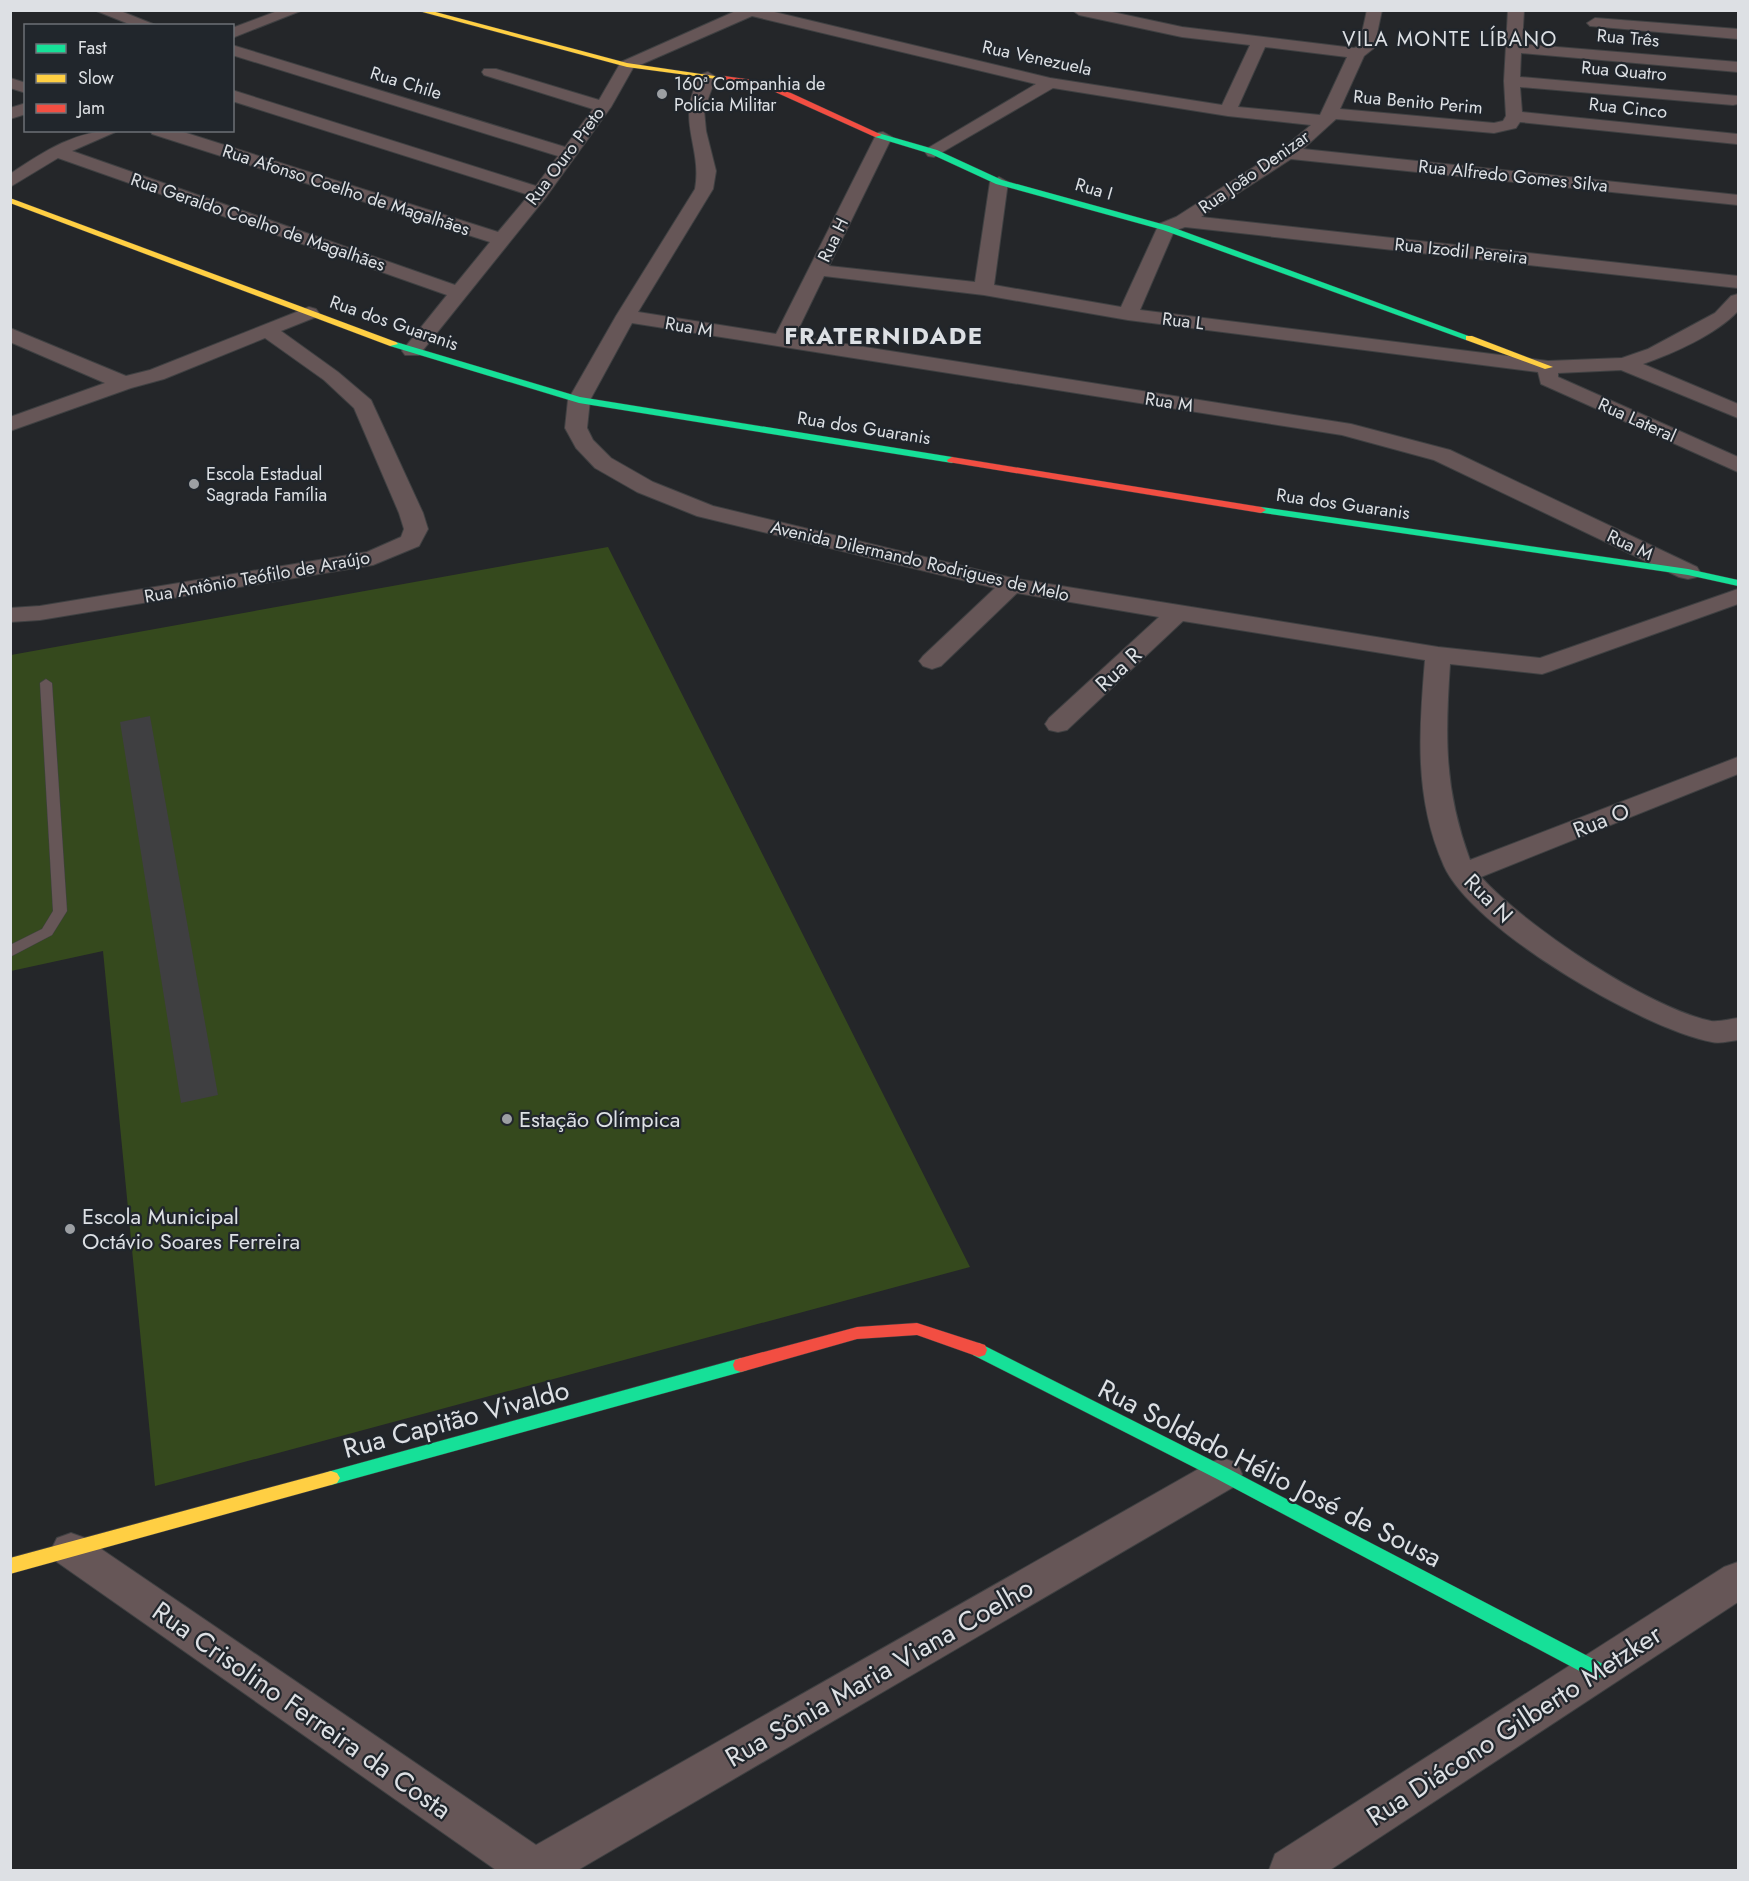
<svg xmlns="http://www.w3.org/2000/svg" width="1749" height="1881" viewBox="0 0 1749 1881" font-family="Jost,sans-serif">
	<rect width="100%" height="100%" fill="#242629"/>
	<polygon fill="#35491d" points="608,547 970,1267 155,1486 103,951 11,971 11,655"/>
	<polygon fill="#3f3f41" points="150,716 218,1095 181,1103 120,722"/>
	<g fill="none" stroke-linecap="round" stroke-linejoin="round">
		<g stroke="#3f4042" stroke-width="1">
			<polygon id="lane" points="46,679 52,683 67,911 52,935 10,957 10,945 42,929 53,911 40,683"/>
		</g>
		<g stroke="#3f4042" stroke-width="2">
			<g id="street">
				<polygon points="94,10 118,10 158,26 134,26"/>
				<polygon points="280,10 303,10 232,38 232,28"/>
				<path d="M738 10H766L1050 78 1222 105 1250 45 1182 37 1079 15 1072 10H1103L1182 27 1354 48 1359 46 1367 10H1382L1374 48 1364 56 1340 109 1494 123 1503 121 1506 116 1504 81 1508 10H1524L1522 44 1738 62V72L1521 53 1520 77 1738 96V104L1733 105 1520 87 1522 112 1737 134V144L1520 122 1516 128 1494 133 1336 119 1303 149 1738 195V205L1291 159 1201 217 1738 276V288L1185 227 1174 231 1140 310 1548 361 1622 358 1648 349 1715 313 1731 296 1738 294V311C1717 334 1672 354 1643 364L1738 404V418L1621 370 1558 373V377L1738 457V472L1541 384 1538 372 1128 320 984 295 824 276 795 336 1351 424 1450 450 1697 567 1700 572 1697 577 1688 579 1679 577 1434 460 1342 435 632 323 590 400 587 428 593 440 611 458 653 482 713 506 1012 578 1438 647 1540 658 1738 589V604L1551 671 1542 674 1450 664C1445 738 1444 789 1470 860L1738 757V774L1481 877C1524 925 1648 1008 1711 1021 1720 1022 1730 1019 1738 1018V1040C1730 1041 1720 1044 1712 1042 1643 1029 1473 930 1444 866 1414 799 1419 731 1425 660L1183 621 1067 730 1058 732 1049 730 1045 724 1049 718 1159 617 1017 593 941 666 932 669 923 666 919 661 923 656 995 588 697 516 637 492 595 468 576 448 565 428 568 400 616 316 695 189C703 145 673 119 702 74L708 72 716 77 704 110 706 131 716 171 713 189 638 312 776 334 877 133 883 132 892 137 829 266 975 282 990 182 999 177 1008 182 994 285 1121 307 1159 224 1176 217 1282 149 1311 125 1228 116 1053 88 934 157 928 156 925 152 928 148 1036 84 752 16 633 68 611 107 546 197 419 355H405L402 351 447 295 58 158 10 187V174C46 150 76 130 120 130L72 151 455 285 490 242 152 134 150 130H177L498 232 529 195 232 101V90L536 186 558 156 232 55V45L565 147 593 109 484 75 482 72 484 69H496L599 100 621 62ZM1265 47 1347 57 1320 115 1238 107Z"/>
				<polygon points="1595,18 1738,29 1738,39 1590,26 1587,23"/>
				<polygon points="10,78 26,83 26,93 10,88"/>
				<polygon points="26,103 26,114 10,119 10,108"/>
				<polygon points="309,307 316,309 319,313 316,317 281,331 338,372 371,400 423,513 428,529 419,546 373,565 40,620 10,622 10,608 40,606 367,552 401,537 404,529 399,513 354,408 324,380 265,338 164,379 131,388 10,431 10,417 105,383 10,342 10,328 126,376 150,370"/>
				<polygon points="1223,1458 1237,1463 1242,1474 1237,1485 578,1870 496,1870 57,1562 51,1550 57,1538 71,1533 85,1538 536,1845 1209,1463"/>
				<polygon points="1738,1562 1738,1602 1330,1870 1269,1870 1275,1854 1724,1567"/>
			</g>
		</g>
		<g stroke="#3f4042" stroke-width="1">
			<g id="fast">
				<polygon points="878,133 937,150 1002,180 1169,226 1474,338 1466,340 1163,230 996,184 931,154 875,137 875,133"/>
				<polygon points="390,342 396,342 580,397 952,457 957,460 952,463 579,403 390,346"/>
				<polygon points="1261,507 1688,569 1738,580 1738,586 1688,575 1257,512 1257,508"/>
				<polygon points="979,1343 1229,1469 1603,1664 1605,1670 1603,1676 1596,1679 1589,1676 1217,1479 973,1355 971,1350 973,1345"/>
				<polygon points="741,1358 747,1360 749,1365 747,1370 741,1372 331,1485 325,1483 322,1478 325,1473 331,1471"/>
			</g>
		</g>
		<g stroke="#3f4042" stroke-width="1">
			<g id="slow">
				<polygon points="415,10 428,10 627,63 728,78 724,80 627,67"/>
				<polygon points="10,198 396,342 398,344 390,346 10,203"/>
				<polygon points="1466,336 1472,336 1553,367 1545,369 1466,340"/>
				<polygon points="331,1471 337,1473 340,1478 337,1483 331,1485 10,1574 10,1558"/>
			</g>
		</g>
		<g stroke="#3f4042" stroke-width="1">
			<g id="jam">
				<polygon points="724,76 767,82 882,135 875,137 762,86 721,80 720,78"/>
				<polygon points="952,457 1261,507 1266,510 1261,513 948,462 947,460"/>
				<polygon points="917,1323 985,1345 987,1350 985,1355 979,1357 917,1335 857,1339 741,1372 735,1370 733,1365 735,1360 741,1358 857,1327"/>
			</g>
		</g>
		<use href="#lane" fill="#665657" fill-rule="evenodd"/>
		<use href="#street" fill="#665657" fill-rule="evenodd"/>
		<use href="#fast" fill="#16e098" fill-rule="evenodd"/>
		<use href="#slow" fill="#ffcf43" fill-rule="evenodd"/>
		<use href="#jam" fill="#f24e42" fill-rule="evenodd"/>
	</g>
	<g fill="#9c9fa3" stroke="#21262c" stroke-width="2">
		<circle cx="662" cy="94" r="6"/>
		<circle cx="194" cy="484" r="6"/>
		<circle cx="507" cy="1119" r="6"/>
		<circle cx="70" cy="1229" r="6"/>
	</g>
	<g text-anchor="middle" dominant-baseline="central" stroke-width="4.5" stroke-linejoin="round" paint-order="stroke">
		<g font-size="18" fill="#dde0e4" stroke="#21262c">
			<text transform="translate(1628 38) rotate(5)">Rua Três</text>
			<text transform="translate(1037 58) rotate(12)">Rua Venezuela</text>
			<text transform="translate(1624 71) rotate(5)">Rua Quatro</text>
			<text transform="translate(406 83) rotate(17)">Rua Chile</text>
			<text transform="translate(1418 102) rotate(5)">Rua Benito Perim</text>
			<text transform="translate(1628 108) rotate(6)">Rua Cinco</text>
			<text transform="translate(565 156) rotate(-53)">Rua Ouro Preto</text>
			<text transform="translate(1254 172) rotate(-35)">Rua João Denizar</text>
			<text transform="translate(1513 176) rotate(6)">Rua Alfredo Gomes Silva</text>
			<text transform="translate(1094 189) rotate(16)">Rua I</text>
			<text transform="translate(346 190) rotate(18)">Rua Afonso Coelho de Magalhães</text>
			<text transform="translate(258 222) rotate(19)">Rua Geraldo Coelho de Magalhães</text>
			<text transform="translate(833 240) rotate(-64)">Rua H</text>
			<text transform="translate(1461 251) rotate(6)">Rua Izodil Pereira</text>
			<text transform="translate(1183 321) rotate(7)">Rua L</text>
			<text transform="translate(394 323) rotate(19)">Rua dos Guaranis</text>
			<text transform="translate(689 327) rotate(10)">Rua M</text>
			<text transform="translate(1169 402) rotate(9)">Rua M</text>
			<text transform="translate(1637 420) rotate(24)">Rua Lateral</text>
			<text transform="translate(864 428) rotate(9)">Rua dos Guaranis</text>
			<text transform="translate(1343 504) rotate(8)">Rua dos Guaranis</text>
			<text transform="translate(1630 545) rotate(25)">Rua M</text>
			<text transform="translate(920 561) rotate(13)">Avenida Dilermando Rodrigues de Melo</text>
			<text transform="translate(257 577) rotate(-10)">Rua Antônio Teófilo de Araújo</text>
		</g>
		<g font-size="18" fill="#dde0e4" stroke="#21262c" text-anchor="start">
			<text x="674" y="84">160ª Companhia de<tspan x="674" dy="21">Polícia Militar</tspan></text>
			<text x="206" y="474">Escola Estadual<tspan x="206" dy="21">Sagrada Família</tspan></text>
		</g>
		<g font-size="20" letter-spacing="1.5" fill="#dde0e4" stroke="#21262c">
			<text x="1450" y="39">VILA MONTE LÍBANO</text>
		</g>
		<g font-size="22" fill="#dde0e4" stroke="#21262c">
			<text transform="translate(1118 669) rotate(-43)">Rua R</text>
			<text transform="translate(1601 820) rotate(-22)">Rua O</text>
			<text transform="translate(1489 898) rotate(45)">Rua N</text>
		</g>
		<g font-size="22" fill="#dde0e4" stroke="#21262c" text-anchor="start">
			<text x="519" y="1119">Estação Olímpica</text>
			<text x="82" y="1216">Escola Municipal<tspan x="82" dy="25">Octávio Soares Ferreira</tspan></text>
		</g>
		<g font-size="24" font-weight="bold" letter-spacing="1.5" fill="#dde0e4" stroke="#21262c">
			<text x="884" y="335">FRATERNIDADE</text>
		</g>
		<g font-size="27" fill="#dde0e4" stroke="#21262c">
			<text transform="translate(456 1419) rotate(-15)">Rua Capitão Vivaldo</text>
			<text transform="translate(1270 1473) rotate(27)">Rua Soldado Hélio José de Sousa</text>
			<text transform="translate(879 1672) rotate(-30)">Rua Sônia Maria Viana Coelho</text>
			<text transform="translate(302 1710) rotate(35)">Rua Crisolino Ferreira da Costa</text>
			<text transform="translate(1514 1725) rotate(-33)">Rua Diácono Gilberto Metzker</text>
		</g>
	</g>
	<rect width="1749" height="1881" fill="none" stroke="#dde0e4" stroke-width="24"/>
	<rect x="24" y="24" width="210" height="108" fill="#21262c" stroke="#6c7076" stroke-width="1.5"/>
	<rect x="36" y="44" width="30" height="9" fill="#16e098" stroke="#6c7076" stroke-width="1.5"/>
	<text x="78" y="54" font-size="18" fill="#dde0e4">Fast</text>
	<rect x="36" y="74" width="30" height="9" fill="#ffcf43" stroke="#6c7076" stroke-width="1.5"/>
	<text x="78" y="84" font-size="18" fill="#dde0e4">Slow</text>
	<rect x="36" y="104" width="30" height="9" fill="#f24e42" stroke="#6c7076" stroke-width="1.5"/>
	<text x="78" y="114" font-size="18" fill="#dde0e4">Jam</text>
</svg>
